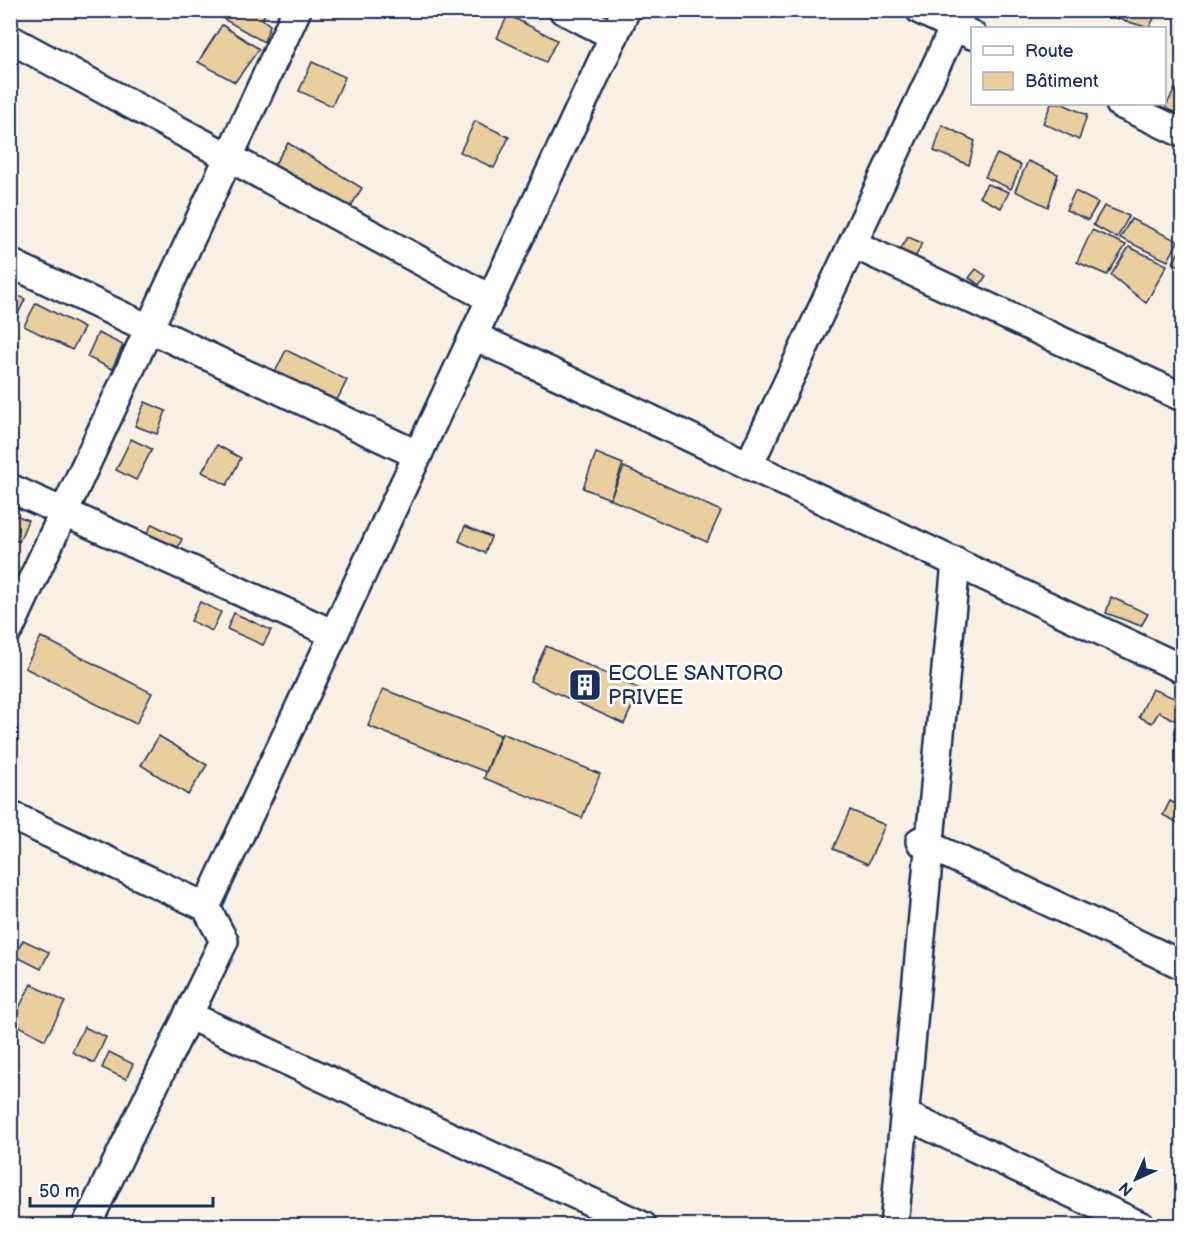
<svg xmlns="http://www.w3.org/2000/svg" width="1193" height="1236" viewBox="0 0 1193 1236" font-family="'Balsamiq Sans',sans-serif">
	<rect width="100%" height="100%" fill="#f8f0e2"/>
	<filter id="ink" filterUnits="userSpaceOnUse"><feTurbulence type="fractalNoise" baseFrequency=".0167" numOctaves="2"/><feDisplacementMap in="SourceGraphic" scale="12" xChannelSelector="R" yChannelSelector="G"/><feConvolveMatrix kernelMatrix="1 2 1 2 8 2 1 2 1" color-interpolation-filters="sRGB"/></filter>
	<g filter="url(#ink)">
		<g fill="#e9ce9e" stroke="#1b2f5e" stroke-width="1.5">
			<polygon points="214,10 260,10 265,14 262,19 270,25 264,42 213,13"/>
			<polygon points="1120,10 1158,10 1149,28 1116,18"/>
			<polygon points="508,15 557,40 546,62 497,38"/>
			<polygon points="222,25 259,49 235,82 198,62"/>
			<polygon points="312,62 345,77 332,106 299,91"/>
			<polygon points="1175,89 1182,93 1182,116 1165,108"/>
			<polygon points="1051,104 1063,104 1087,115 1079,140 1043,123"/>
			<polygon points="475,121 509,137 494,168 460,152"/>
			<polygon points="942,125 975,141 969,165 934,151"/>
			<polygon points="288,143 362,188 348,211 274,165"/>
			<polygon points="997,154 1021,165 1011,189 985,177"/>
			<polygon points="1028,161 1058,174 1048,207 1015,191"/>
			<polygon points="987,184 1009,192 1001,208 979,197"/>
			<polygon points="1075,191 1098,203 1088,220 1066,210"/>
			<polygon points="1104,206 1129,216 1117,238 1093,225"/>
			<polygon points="1131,219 1178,241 1168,261 1120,238"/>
			<polygon points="1092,230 1126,245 1107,275 1077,262"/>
			<polygon points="908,237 922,243 916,256 900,250"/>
			<polygon points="1182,246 1182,267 1173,263"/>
			<polygon points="1129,247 1167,265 1146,303 1111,275"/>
			<polygon points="976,269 986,276 980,285 969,278"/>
			<polygon points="10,292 25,299 11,329 10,329"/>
			<polygon points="36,303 84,328 72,350 24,326"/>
			<polygon points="98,333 123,345 112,369 87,357"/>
			<polygon points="286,350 347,380 336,402 275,372"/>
			<polygon points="145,402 166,411 157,434 135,426"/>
			<polygon points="131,439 152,449 136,480 116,470"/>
			<polygon points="217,445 241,458 227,485 202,472"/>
			<polygon points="596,453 623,464 610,499 583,488"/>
			<polygon points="624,467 721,511 707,542 610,499"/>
			<polygon points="10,513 28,520 19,542 10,538"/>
			<polygon points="152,524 182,539 175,553 145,537"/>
			<polygon points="465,526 491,537 485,553 459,541"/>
			<polygon points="1111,597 1148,614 1141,626 1106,613"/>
			<polygon points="200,602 221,612 212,631 191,621"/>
			<polygon points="234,613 271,630 263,645 227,629"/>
			<polygon points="41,637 152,693 136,724 25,668"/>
			<polygon points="546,646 640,689 624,724 530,681"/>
			<polygon points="383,689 500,735 486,772 368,726"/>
			<polygon points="1152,689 1182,701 1182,724 1159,712 1152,723 1139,717"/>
			<polygon points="502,733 600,774 582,818 484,778"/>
			<polygon points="159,736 207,765 188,795 141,765"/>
			<polygon points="1170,801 1182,807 1182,825 1163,815"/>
			<polygon points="850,810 885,825 868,864 833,849"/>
			<polygon points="23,940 49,952 41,969 15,956"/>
			<polygon points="31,984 65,1002 45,1040 12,1022"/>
			<polygon points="84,1027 106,1037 94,1063 72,1052"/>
			<polygon points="109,1052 133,1064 126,1079 102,1068"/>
		</g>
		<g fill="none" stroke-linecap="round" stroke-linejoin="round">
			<g stroke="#1b2f5e" stroke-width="32">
				<g id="minor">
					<polyline points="563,10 614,36"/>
					<polyline points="920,10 972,35"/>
					<polyline points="10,39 491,299"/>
					<polyline points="1120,104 1182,133"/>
					<polyline points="853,244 1182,397"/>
					<polyline points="10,263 418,455"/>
					<polyline points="474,336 1182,669"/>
					<polyline points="749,465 962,10"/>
					<polyline points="10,488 334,634"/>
					<polyline points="10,628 297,10"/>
					<polyline points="10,815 206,907 224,941 86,1226"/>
					<polyline points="920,841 1182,965"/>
					<polyline points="206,907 626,10"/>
					<polyline points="188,1015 643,1226"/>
					<polyline points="905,1115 1141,1226"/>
					<polyline points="894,1226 956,562"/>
				</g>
			</g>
			<use href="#minor" stroke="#fff" stroke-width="27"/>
		</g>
	</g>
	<defs>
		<g id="building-square" transform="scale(1.725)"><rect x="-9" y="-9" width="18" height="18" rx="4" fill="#1b2f5e" stroke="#fff"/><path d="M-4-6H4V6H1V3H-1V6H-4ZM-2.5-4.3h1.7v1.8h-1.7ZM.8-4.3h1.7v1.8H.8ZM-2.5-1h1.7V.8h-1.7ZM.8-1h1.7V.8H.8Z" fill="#fff"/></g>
	</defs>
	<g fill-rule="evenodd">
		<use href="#building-square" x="585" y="685"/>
	</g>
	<g text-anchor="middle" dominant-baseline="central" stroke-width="6" stroke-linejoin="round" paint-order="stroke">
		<g font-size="21" fill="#1b2f5e" stroke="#fff" text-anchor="start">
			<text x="608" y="673">ECOLE SANTORO<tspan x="608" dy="24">PRIVEE</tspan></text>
		</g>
	</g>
	<rect width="1193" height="1236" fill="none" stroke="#fff" stroke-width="36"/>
	<rect x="18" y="18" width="1157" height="1200" fill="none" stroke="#1b2f5e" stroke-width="2" filter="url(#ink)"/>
	<rect x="971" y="27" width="195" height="78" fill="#ffffff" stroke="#a4acbf" stroke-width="1.5"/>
	<rect x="983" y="46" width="30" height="9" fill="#ffffff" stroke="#a4acbf" stroke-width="1.5"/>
	<text x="1025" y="57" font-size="18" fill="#1b2f5e">Route</text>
	<rect x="983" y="72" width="30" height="18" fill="#e9ce9e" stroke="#a4acbf" stroke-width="1.5"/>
	<text x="1025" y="87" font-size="18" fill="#1b2f5e">Bâtiment</text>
	<g transform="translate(1136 1179) rotate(225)" stroke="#ffffff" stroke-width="4.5" paint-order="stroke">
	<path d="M0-4.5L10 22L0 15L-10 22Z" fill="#1b2f5e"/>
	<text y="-9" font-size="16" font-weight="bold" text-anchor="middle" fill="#1b2f5e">N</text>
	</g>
	<path d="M30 1197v9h183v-9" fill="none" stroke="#1b2f5e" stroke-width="3"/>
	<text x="39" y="1197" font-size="18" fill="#1b2f5e" stroke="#ffffff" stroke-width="4.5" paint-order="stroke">50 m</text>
</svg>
